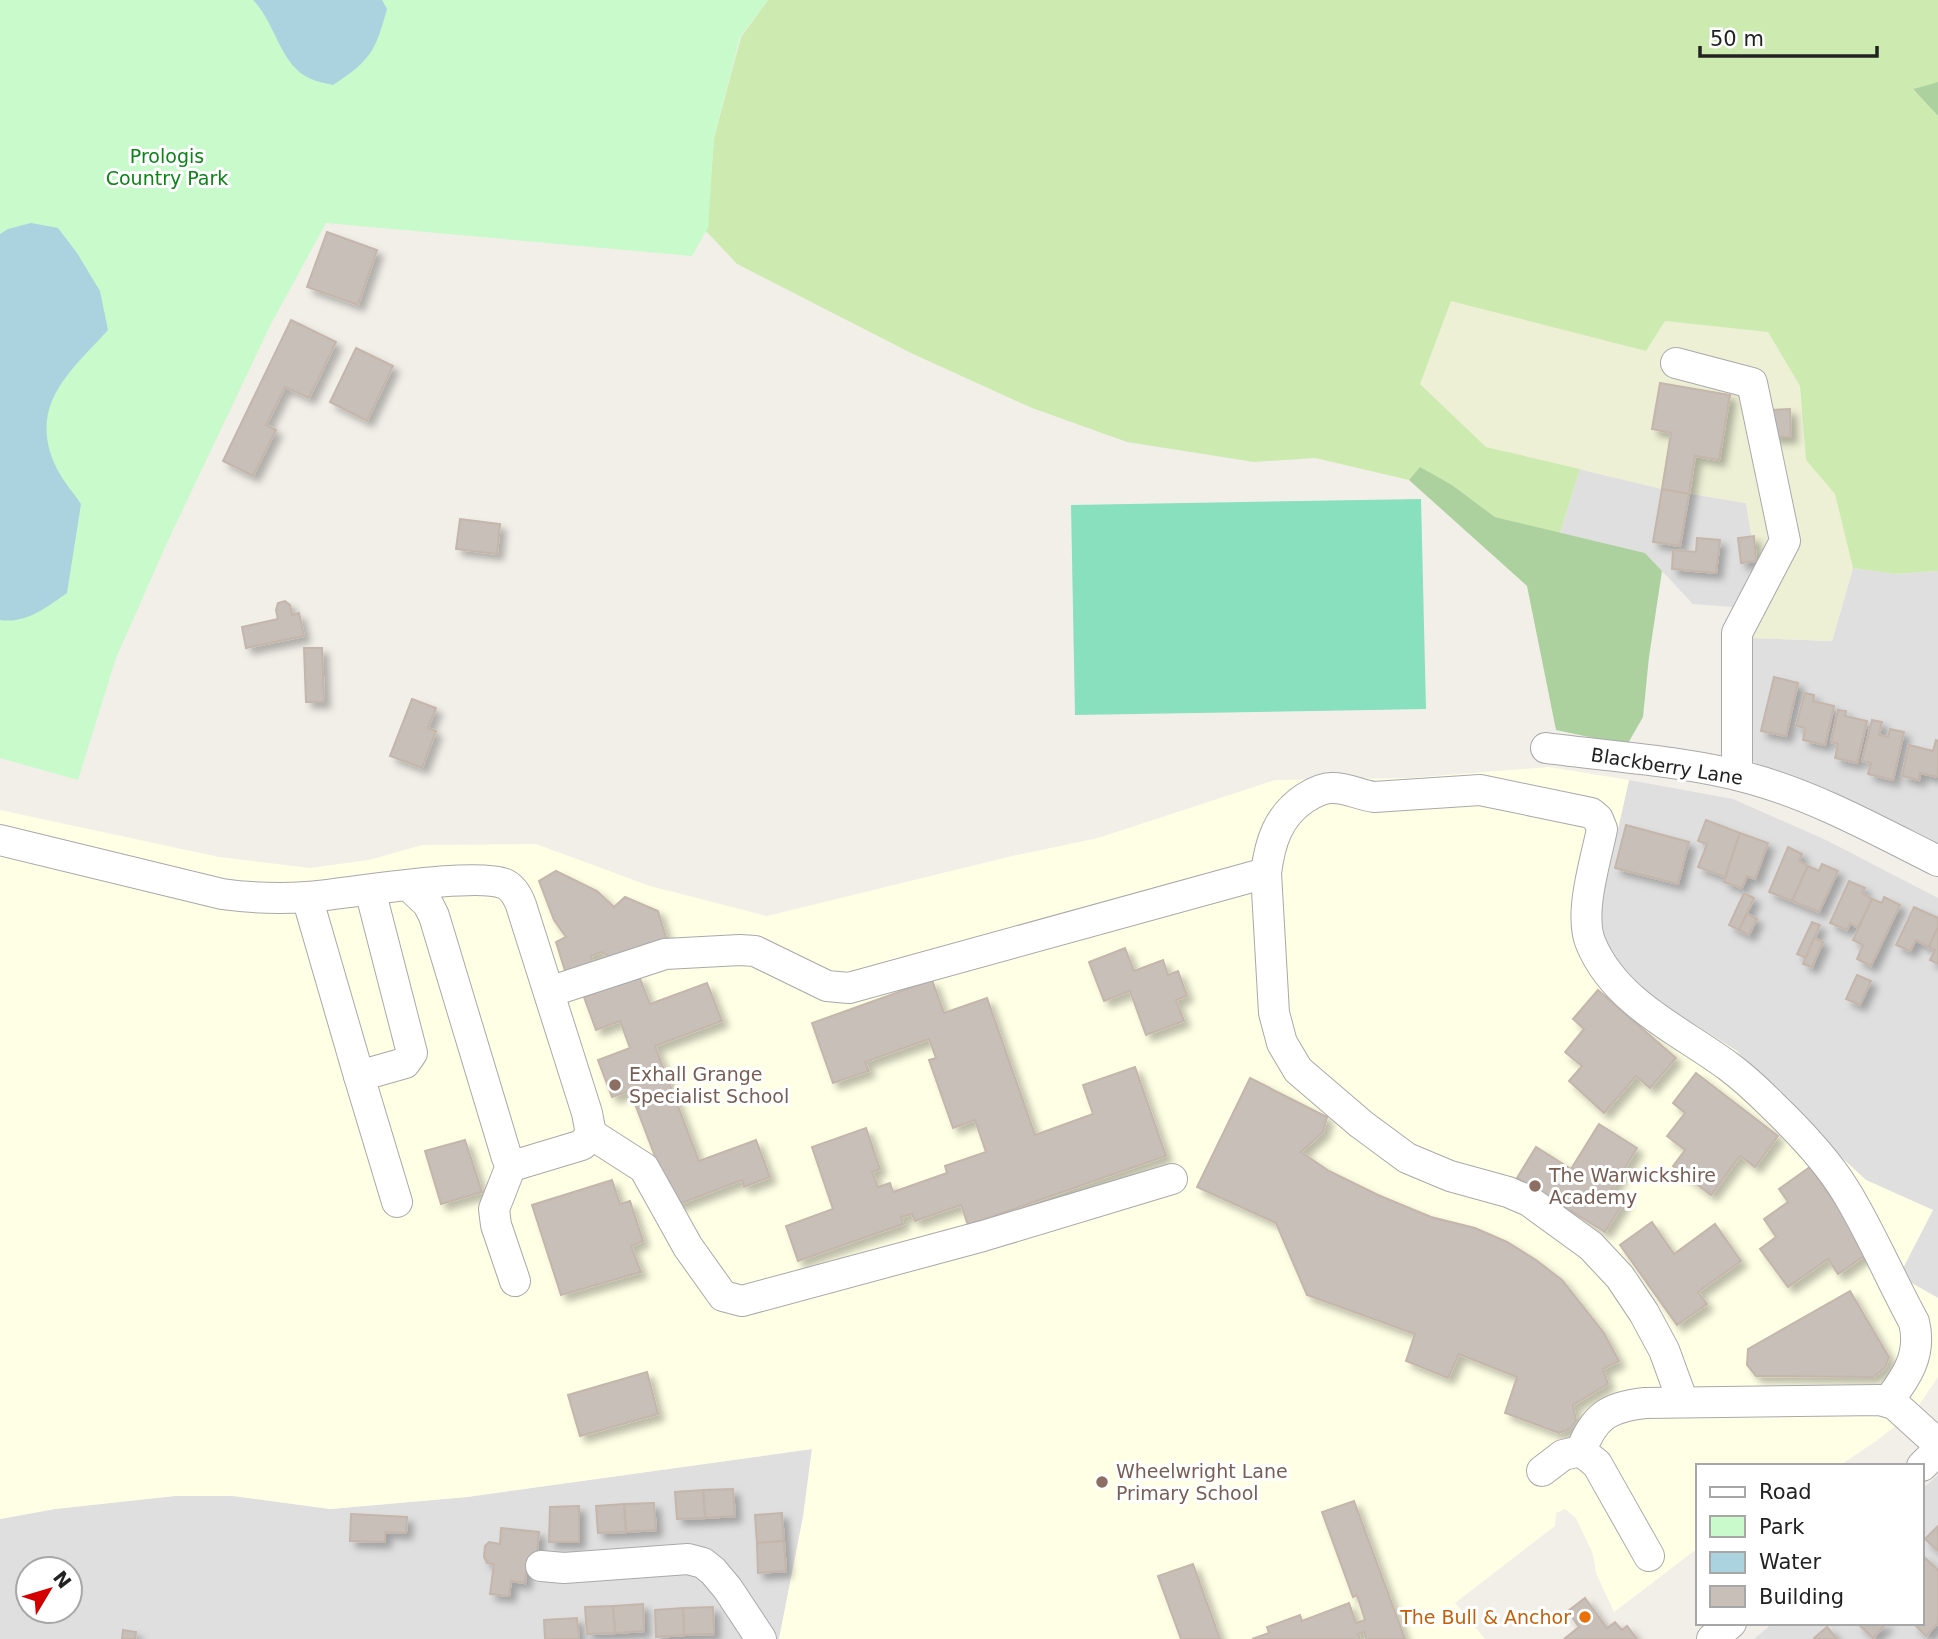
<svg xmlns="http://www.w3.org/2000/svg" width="1938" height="1639" viewBox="0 0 1938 1639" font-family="'DejaVu Sans',sans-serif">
	<defs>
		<filter id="shadow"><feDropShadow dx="6" dy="6" stdDeviation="3.5" flood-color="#0004"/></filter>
	</defs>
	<rect width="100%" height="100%" fill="#f2efe9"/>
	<g fill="#e0dfdf" fill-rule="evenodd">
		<polygon points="1580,469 1662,489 1746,503 1757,569 1747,608 1693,604 1645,553 1560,533"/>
		<polygon points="1853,568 1895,574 1938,571 1938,851 1839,800 1748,759 1751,638 1832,641"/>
		<polygon points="1629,780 1733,799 1826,840 1938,898 1938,1298 1899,1276 1932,1210 1866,1180 1651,997 1603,947 1601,904"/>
		<path d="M812 1449 803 1517 779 1639H0V1519L55 1509 174 1496H233L330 1509 467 1497ZM28 1569H70V1611H28Z"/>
		<polygon points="1938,1475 1938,1639 1754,1639 1773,1623 1922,1623 1922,1489"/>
	</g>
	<polygon fill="#ffffe5" points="1549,767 1629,780 1601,904 1603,947 1651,997 1737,1051 1828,1145 1866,1180 1933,1210 1899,1276 1938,1298 1938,1377 1915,1411 1876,1441 1839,1466 1698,1466 1698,1548 1614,1612 1596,1573 1593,1554 1576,1518 1565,1509 1556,1513 1555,1526 1455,1603 1485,1639 779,1639 803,1517 812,1449 467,1497 330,1509 233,1496 175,1496 55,1509 0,1519 0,810 219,857 310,868 369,860 422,845 536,844 650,886 767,916 1012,856 1098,838 1275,780 1409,778"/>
	<polygon fill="#eef0d5" points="1451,300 1646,351 1665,321 1768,332 1800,386 1806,460 1835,494 1853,568 1832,641 1751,638 1757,569 1746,503 1662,489 1486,447 1420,384"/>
	<polygon fill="#cdebb0" points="768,0 1938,0 1938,82 1913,89 1938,116 1938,571 1895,574 1853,568 1835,494 1806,460 1800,386 1768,332 1665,321 1646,351 1451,301 1420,384 1486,447 1580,469 1560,533 1495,517 1452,485 1420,468 1409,480 1315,458 1254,462 1127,442 1032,408 911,353 737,264 706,231 714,138 741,37"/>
	<g fill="#add19e">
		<polygon points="1938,82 1938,116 1913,89"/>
		<polygon points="1420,467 1452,485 1495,517 1645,553 1662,571 1649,657 1643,717 1627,745 1556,730 1527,586 1409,480"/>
	</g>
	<polygon fill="#c8facc" points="0,0 768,0 740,37 714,138 708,228 692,256 326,223 270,326 166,545 116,658 78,780 0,758"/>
	<polygon fill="#88e0be" points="1421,499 1426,709 1075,715 1071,505"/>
	<g fill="#aad3df">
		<path d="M253 0H382L387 9C375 52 371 60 333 85 326 83 318 82 311 79 280 66 276 23 253 0Z"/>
		<path d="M31 223 58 228 77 253 100 291 108 330C70 372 27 405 56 467 62 480 73 492 81 504L67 593C47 607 26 624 0 620V234L8 229Z"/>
	</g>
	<g fill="#c7bfb8" stroke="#c4b6ab" stroke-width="2" filter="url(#shadow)">
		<polygon points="327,232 377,250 358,305 307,287"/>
		<polygon points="291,320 336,342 309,398 285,387 266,425 276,430 253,476 223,461"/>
		<polygon points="356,348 393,366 367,421 330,402"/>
		<polygon points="1660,383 1730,395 1719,460 1695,456 1689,494 1662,489 1671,433 1652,429"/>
		<polygon points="1790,409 1791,437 1771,437 1770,410"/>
		<polygon points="1662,489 1689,494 1680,546 1653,542"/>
		<polygon points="460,519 500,524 497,554 456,549"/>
		<polygon points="1754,536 1756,561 1741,563 1738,538"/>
		<polygon points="1697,538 1720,540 1716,573 1672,569 1673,550 1696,552"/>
		<polygon points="285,601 290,605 292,615 299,613 304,636 246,648 242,627 278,619 276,610 278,603"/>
		<polygon points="304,648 322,648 324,702 306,702"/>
		<polygon points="1774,677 1798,683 1786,736 1761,731"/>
		<polygon points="1805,693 1814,695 1813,701 1834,706 1825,745 1803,740 1805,728 1796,726"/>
		<polygon points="412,699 436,708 428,728 436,731 422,768 390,756"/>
		<polygon points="1838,710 1846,711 1845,716 1867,721 1857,763 1835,758 1838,744 1831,742"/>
		<polygon points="1872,720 1882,722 1879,735 1888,737 1890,729 1904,732 1893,780 1868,774 1871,763 1862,761"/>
		<polygon points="1936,740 1938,741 1938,777 1920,773 1919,780 1902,776 1909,745 1933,751"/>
		<polygon points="1706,820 1740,833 1725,877 1698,867 1707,844 1698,841"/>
		<polygon points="1626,825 1689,842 1678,884 1615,868"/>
		<polygon points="1740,833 1768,843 1755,879 1747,876 1742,888 1724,882"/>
		<polygon points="1788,847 1802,854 1799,861 1808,866 1792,901 1769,892"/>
		<polygon points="1822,864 1838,871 1819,912 1792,901 1808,866 1819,871"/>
		<polygon points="556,871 597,891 614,907 625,897 658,911 667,941 613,959 601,952 591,956 594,966 566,974 556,942 566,937 554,920 539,881"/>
		<polygon points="1849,881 1865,888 1862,893 1872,899 1858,928 1850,923 1847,930 1830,923"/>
		<polygon points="1744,893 1754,898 1739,930 1729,925"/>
		<polygon points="1884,897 1900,905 1871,966 1857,959 1863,945 1853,940 1872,899 1882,903"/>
		<polygon points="1914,907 1938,918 1938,927 1929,947 1916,940 1910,951 1896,945"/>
		<polygon points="1747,914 1757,919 1749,935 1739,930"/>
		<polygon points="1812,922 1820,925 1806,958 1797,954"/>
		<polygon points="1938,927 1938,964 1930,960 1935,950 1929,947"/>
		<polygon points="1814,938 1823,942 1812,967 1803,964"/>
		<polygon points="1125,948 1134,971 1163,960 1168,975 1178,971 1187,996 1176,1000 1184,1021 1146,1035 1130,991 1104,1001 1089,962"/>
		<polygon points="1857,975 1871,981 1860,1005 1846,999"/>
		<polygon points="639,976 650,1004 707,983 722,1021 655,1046 699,1161 756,1140 770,1177 744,1187 742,1180 674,1206 630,1091 612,1097 598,1060 630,1048 620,1021 596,1030 584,997"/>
		<polygon points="932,980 944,1013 987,998 1035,1135 1093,1114 1083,1085 1135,1067 1166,1156 968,1225 961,1205 915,1221 912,1214 901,1217 903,1224 798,1261 786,1226 833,1209 812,1147 866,1128 880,1169 872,1172 878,1187 890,1183 893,1192 947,1173 945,1166 986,1152 975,1120 953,1128 929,1060 936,1058 929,1039 865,1062 869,1071 833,1083 812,1023"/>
		<polygon points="1598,990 1676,1058 1650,1088 1636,1076 1604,1113 1569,1081 1582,1066 1565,1052 1584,1029 1573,1019"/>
		<polygon points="1696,1073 1778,1136 1755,1167 1740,1156 1711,1195 1673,1166 1685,1150 1667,1136 1685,1113 1673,1103"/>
		<polygon points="1250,1078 1327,1117 1323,1132 1301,1152 1329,1171 1378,1195 1431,1217 1475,1228 1507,1242 1536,1260 1562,1280 1604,1333 1619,1361 1603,1369 1608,1384 1573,1405 1576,1421 1570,1429 1559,1433 1505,1413 1517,1377 1459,1354 1448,1378 1406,1361 1415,1334 1307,1295 1276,1223 1197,1187"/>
		<polygon points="1599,1124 1637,1148 1611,1191 1625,1200 1605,1232 1517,1178 1536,1147 1571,1169"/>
		<polygon points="465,1140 482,1192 441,1204 425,1151"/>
		<polygon points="1810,1167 1870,1252 1838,1274 1828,1259 1788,1287 1760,1249 1776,1237 1764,1219 1788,1202 1779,1189"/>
		<polygon points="612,1180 620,1204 630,1201 643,1241 631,1246 641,1272 561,1295 532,1205"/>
		<polygon points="1652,1222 1674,1254 1715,1224 1741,1261 1698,1292 1707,1304 1677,1325 1620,1245"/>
		<polygon points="1850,1291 1889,1357 1885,1368 1873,1377 1756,1376 1747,1365 1748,1349"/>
		<polygon points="647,1372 658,1414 580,1436 568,1395"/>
		<polygon points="733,1489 735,1516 705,1518 703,1490"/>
		<polygon points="703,1490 705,1518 677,1519 675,1492"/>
		<polygon points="1354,1501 1405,1639 1366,1639 1364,1632 1358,1634 1360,1639 1252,1639 1269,1633 1267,1627 1300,1615 1302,1621 1349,1603 1356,1623 1365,1620 1357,1595 1353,1597 1322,1512"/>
		<polygon points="654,1503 656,1530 626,1532 624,1504"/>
		<polygon points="624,1504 626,1532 598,1533 596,1506"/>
		<polygon points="579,1506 579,1542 549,1542 550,1507"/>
		<polygon points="782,1513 784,1541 757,1543 755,1515"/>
		<polygon points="351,1514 407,1517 406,1533 385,1532 385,1542 350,1541"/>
		<polygon points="1938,1526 1938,1551 1925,1539"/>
		<polygon points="501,1528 539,1532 536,1561 527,1559 525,1583 511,1581 509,1596 490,1594 494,1564 487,1563 484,1557 485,1546 489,1542 500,1544"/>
		<polygon points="784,1541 786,1571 758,1573 757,1543"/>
		<polygon points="1922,1555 1938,1570 1938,1623 1926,1636 1913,1623 1922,1623"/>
		<polygon points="1193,1564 1220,1639 1181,1639 1158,1576"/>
		<polygon points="1585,1598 1607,1628 1615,1622 1622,1630 1627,1626 1637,1639 1564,1639 1579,1627 1568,1611"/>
		<polygon points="643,1604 644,1631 615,1633 613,1606"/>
		<polygon points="613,1606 615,1633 587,1634 585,1607"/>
		<polygon points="713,1607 714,1634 684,1635 683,1608"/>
		<polygon points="683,1608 684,1635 656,1637 655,1610"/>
		<polygon points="577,1618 579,1639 545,1639 544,1620"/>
		<polygon points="1857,1623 1887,1623 1873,1638"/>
		<polygon points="1827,1627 1837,1639 1815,1639 1814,1638"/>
		<polygon points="123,1630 136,1632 135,1639 122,1639"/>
	</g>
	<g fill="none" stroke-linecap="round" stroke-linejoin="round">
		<g stroke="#a9a9a9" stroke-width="32">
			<g id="minor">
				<polyline points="1676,363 1752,383 1785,541 1737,633 1737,775"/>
				<path d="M1546 748C1614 757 1687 761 1752 779 1817 797 1878 831 1938 861"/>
				<path d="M0 840 222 894C251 898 279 899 307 897 346 894 476 871 505 884 513 888 518 897 521 905L587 1113 591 1134 582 1145 519 1164 512 1163 507 1158 434 916 428 904 409 886"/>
				<polyline points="307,897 359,1076 405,1063 412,1053 370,890"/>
				<polyline points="549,992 665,954 740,950 755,951 827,986 849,988 1266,873"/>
				<polyline points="359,1076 397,1202"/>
				<polyline points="591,1134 644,1168 688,1247 723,1296 742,1301 983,1236 1172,1179"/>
				<polyline points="512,1163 494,1209 496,1225 515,1281"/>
				<path d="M1683 1402 1664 1350 1644 1313 1620 1277 1591 1246 1529 1201 1508 1192 1450 1176 1407 1158 1361 1124 1298 1070 1282 1043 1274 1013 1266 873C1270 842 1278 816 1305 798 1313 793 1322 788 1331 788 1346 787 1359 795 1374 797L1480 790 1591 813 1598 819 1602 829C1596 860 1578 914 1591 944 1616 1003 1679 1030 1728 1066 1743 1077 1758 1091 1772 1105 1798 1130 1826 1159 1845 1190 1871 1232 1890 1278 1914 1322 1922 1354 1907 1377 1888 1401"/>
				<path d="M1581 1451C1594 1416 1609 1407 1645 1403L1880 1400 1894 1404 1938 1444"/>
				<polyline points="1581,1451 1597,1464 1649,1556"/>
				<polyline points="1922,1466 1938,1450"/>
				<polyline points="1542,1471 1563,1455 1581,1451"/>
				<polyline points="541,1566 564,1568 688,1559 703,1563 713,1571 728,1589 761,1639"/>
				<polyline points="1712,1639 1731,1623"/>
			</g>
		</g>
		<use href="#minor" stroke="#fff" stroke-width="30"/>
	</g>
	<g fill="#8d6e63" stroke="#fff" stroke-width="2.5">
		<circle cx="615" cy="1085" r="7"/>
		<circle cx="1535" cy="1186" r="7"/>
		<circle cx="1102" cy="1482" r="7"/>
	</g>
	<circle fill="#e8710a" stroke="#fff" stroke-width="2.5" cx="1585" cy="1617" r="7"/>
	<g text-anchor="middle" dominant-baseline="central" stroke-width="6" stroke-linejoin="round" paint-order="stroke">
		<g font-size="19" fill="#0c8416" stroke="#fff">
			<text x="167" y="156">Prologis<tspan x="167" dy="22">Country Park</tspan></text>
		</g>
		<g font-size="19" fill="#222" stroke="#fff">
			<text transform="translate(1667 766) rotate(9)">Blackberry Lane</text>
		</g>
		<g font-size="19" fill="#785e54" stroke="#fff" text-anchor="start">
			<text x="629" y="1074">Exhall Grange<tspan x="629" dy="22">Specialist School</tspan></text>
			<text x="1549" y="1175">The Warwickshire<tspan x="1549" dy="22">Academy</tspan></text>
			<text x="1116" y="1471">Wheelwright Lane<tspan x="1116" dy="22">Primary School</tspan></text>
		</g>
		<g font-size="19" fill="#c56008" stroke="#fff" text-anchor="end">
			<text x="1571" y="1617">The Bull &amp; Anchor</text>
		</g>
	</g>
	<rect x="1696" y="1464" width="228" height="161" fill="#ffffff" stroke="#a7a7a7" stroke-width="2"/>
	<rect x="1710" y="1487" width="35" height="10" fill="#ffffff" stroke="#a7a7a7" stroke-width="2"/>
	<text x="1759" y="1499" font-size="21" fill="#222222">Road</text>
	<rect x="1710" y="1516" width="35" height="21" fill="#c8facc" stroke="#a7a7a7" stroke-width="2"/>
	<text x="1759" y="1534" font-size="21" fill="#222222">Park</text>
	<rect x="1710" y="1552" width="35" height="21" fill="#aad3df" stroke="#a7a7a7" stroke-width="2"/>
	<text x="1759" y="1569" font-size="21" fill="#222222">Water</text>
	<rect x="1710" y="1586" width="35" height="21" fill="#c7bfb8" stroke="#a7a7a7" stroke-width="2"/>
	<text x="1759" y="1604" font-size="21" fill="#222222">Building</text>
	<g transform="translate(49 1590) rotate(52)"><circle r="33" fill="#ffffff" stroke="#a7a7a7" stroke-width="2"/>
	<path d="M0-5L12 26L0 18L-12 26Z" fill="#d40000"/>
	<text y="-10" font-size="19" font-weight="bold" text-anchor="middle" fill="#222222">N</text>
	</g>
	<path d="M1700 46v10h177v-10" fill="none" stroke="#222222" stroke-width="3.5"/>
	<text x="1710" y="46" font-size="21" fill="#222222" stroke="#ffffff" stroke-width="5" paint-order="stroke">50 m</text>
</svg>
